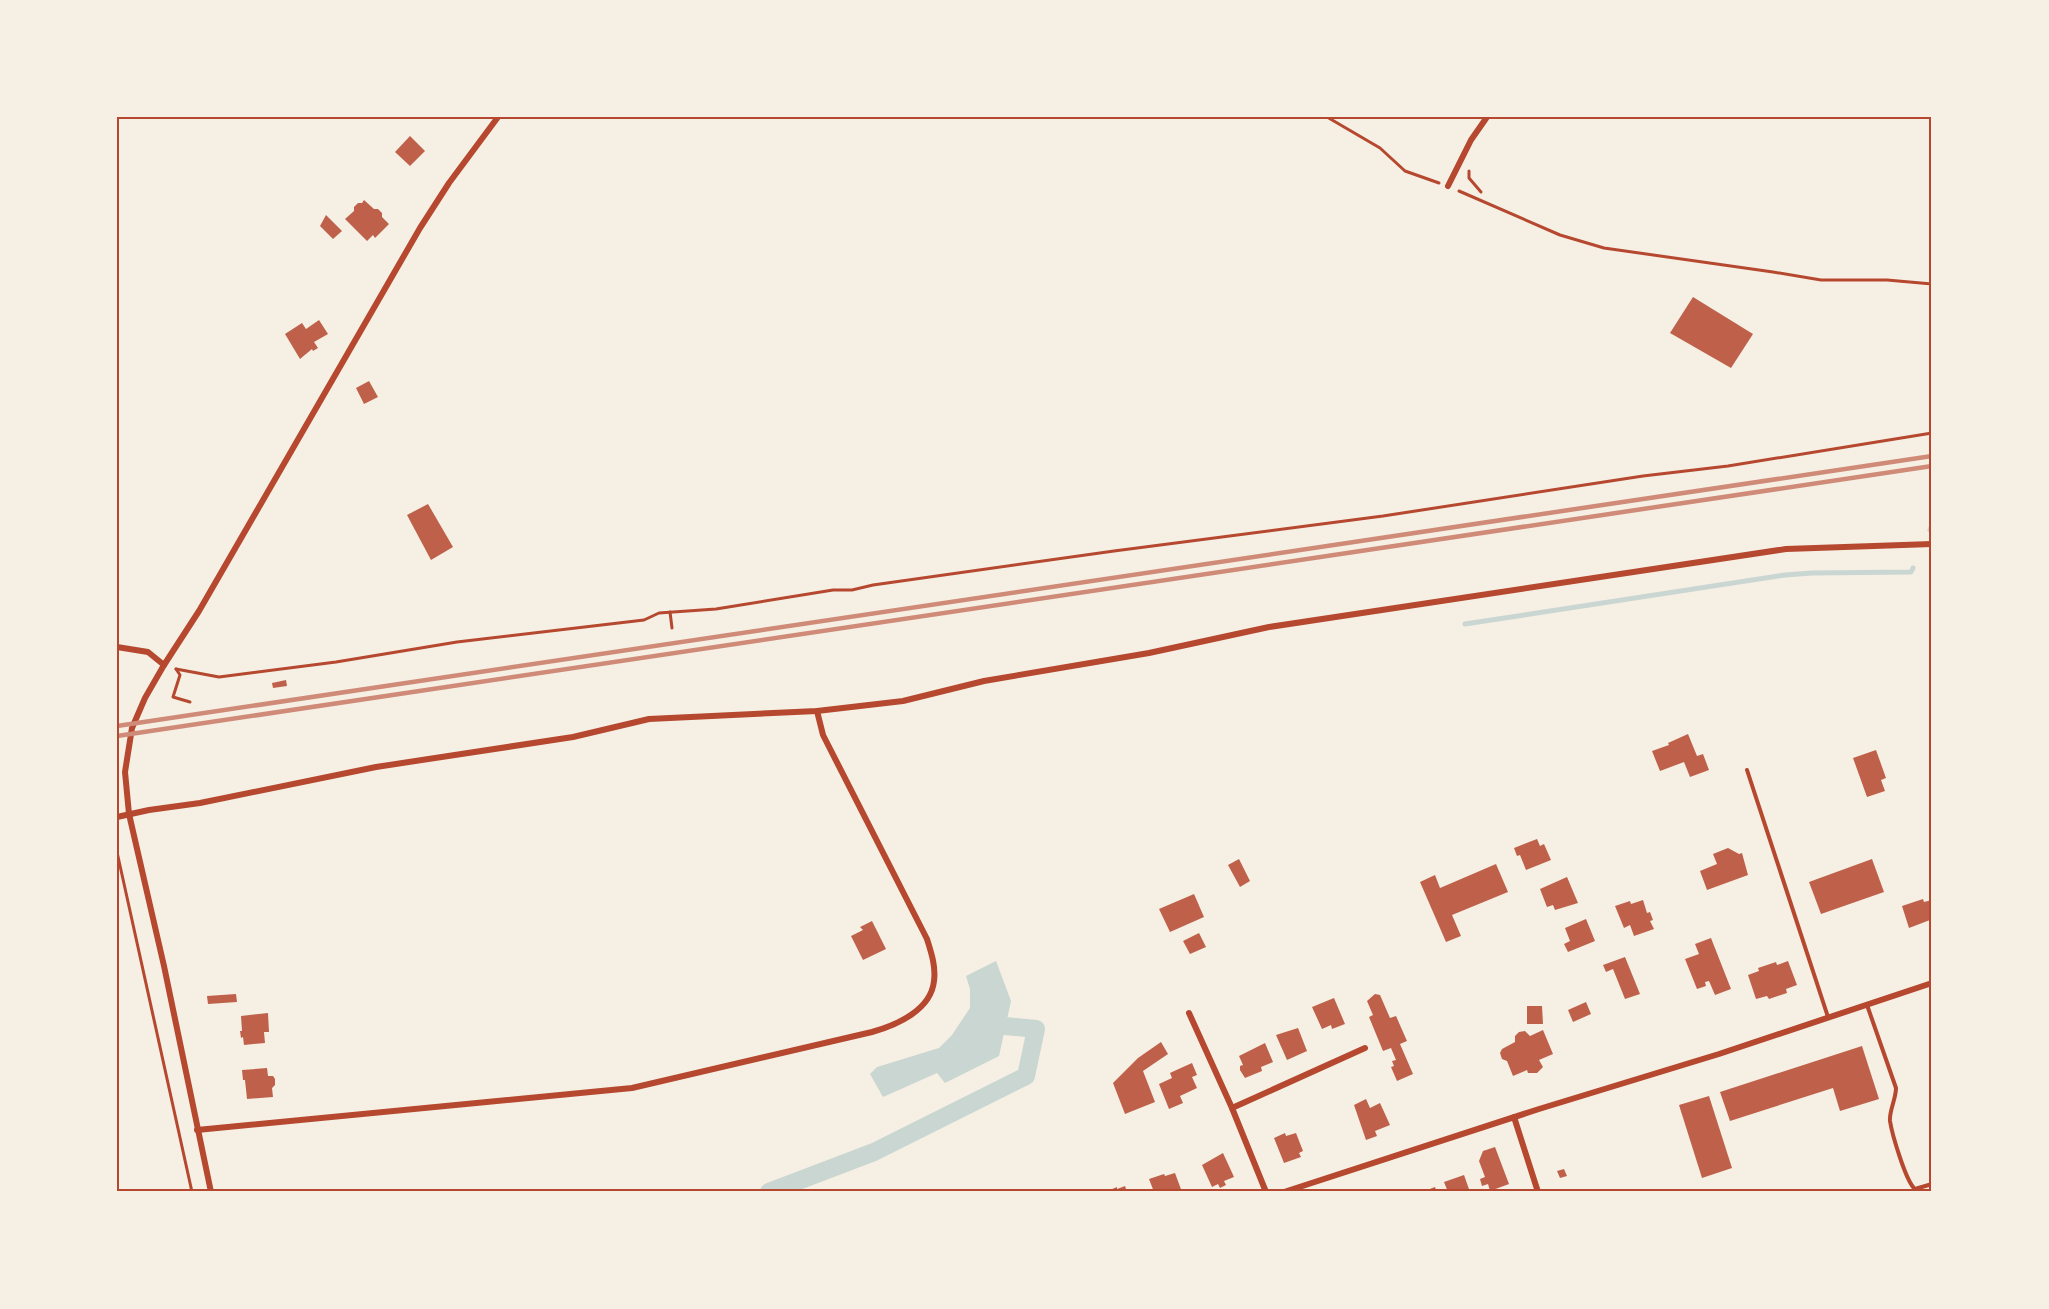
<svg xmlns="http://www.w3.org/2000/svg" width="2049" height="1309" viewBox="0 0 2049 1309" font-family="'Playfair Display',serif">
	<rect width="100%" height="100%" fill="#f6efe4"/>
	<polygon fill="#c9d6d2" points="996,961 1011,1001 999,1056 945,1083 937,1073 883,1097 870,1074 877,1067 939,1048 952,1035 970,1008 970,989 966,976"/>
	<g fill="none" stroke-linecap="round" stroke-linejoin="round">
		<g stroke="#c9d6d2" stroke-width="5">
			<polyline points="1930,530 1932,525"/>
			<polyline points="1465,624 1785,575 1812,573 1911,572 1913,568"/>
		</g>
		<polyline stroke="#c9d6d2" stroke-width="18" points="769,1192 874,1152 1026,1076 1036,1029 1005,1026"/>
	</g>
	<g fill="#bf614a">
		<polygon points="410,136 425,151 410,166 395,152"/>
		<polygon points="364,200 374,209 378,209 382,213 382,217 389,224 375,238 373,235 367,241 345,219 354,211 354,207 358,203 362,203"/>
		<polygon points="326,215 342,231 333,239 320,226"/>
		<polygon points="1693,297 1753,334 1731,368 1670,333"/>
		<polygon points="319,320 328,334 314,342 318,348 313,351 312,349 300,359 285,334 302,323 306,329"/>
		<polygon points="369,381 378,397 364,404 356,388"/>
		<polygon points="428,504 453,547 431,560 407,515"/>
		<polygon points="286,680 287,686 273,688 272,683"/>
		<polygon points="1688,734 1697,756 1703,754 1709,770 1690,777 1684,762 1660,771 1652,751 1669,745 1668,743"/>
		<polygon points="1876,750 1886,778 1881,780 1885,791 1867,797 1853,758"/>
		<polygon points="1537,839 1540,846 1544,844 1551,860 1526,870 1520,855 1517,856 1514,848"/>
		<polygon points="1728,848 1739,854 1742,853 1748,875 1707,890 1700,871 1717,864 1713,854"/>
		<polygon points="1239,859 1250,881 1240,887 1228,865"/>
		<polygon points="1872,859 1884,892 1821,914 1809,882"/>
		<polygon points="1496,864 1508,892 1452,915 1461,936 1446,942 1420,882 1435,875 1440,888"/>
		<polygon points="1567,877 1578,903 1555,910 1553,905 1547,907 1540,889"/>
		<polygon points="1194,894 1204,917 1170,932 1159,909"/>
		<polygon points="1923,899 1924,902 1932,900 1932,917 1929,918 1930,920 1909,928 1902,906"/>
		<polygon points="1643,900 1647,913 1650,912 1653,920 1650,921 1654,929 1634,936 1630,925 1624,928 1615,906 1630,901 1631,904"/>
		<polygon points="1586,919 1595,941 1568,952 1564,944 1570,941 1565,928"/>
		<polygon points="872,921 886,949 863,960 851,936 863,930 860,927"/>
		<polygon points="1199,933 1206,947 1190,954 1183,941"/>
		<polygon points="1711,938 1731,989 1715,995 1709,981 1705,982 1706,986 1697,989 1685,959 1699,954 1695,944"/>
		<polygon points="1625,957 1640,994 1625,999 1613,969 1606,972 1603,965"/>
		<polygon points="1788,961 1797,985 1786,989 1787,993 1769,999 1767,996 1756,999 1748,975 1759,971 1758,968 1776,962 1777,965"/>
		<polygon points="236,994 237,1002 208,1004 207,996"/>
		<polygon points="1375,994 1380,995 1390,1018 1396,1016 1407,1041 1400,1044 1413,1074 1397,1081 1391,1067 1394,1066 1392,1061 1396,1060 1391,1048 1383,1051 1369,1017 1373,1015 1367,1001"/>
		<polygon points="1334,998 1345,1024 1332,1029 1331,1025 1322,1029 1312,1007"/>
		<polygon points="1586,1002 1591,1014 1573,1022 1568,1010"/>
		<polygon points="1527,1006 1542,1006 1543,1024 1527,1024"/>
		<polygon points="268,1013 269,1032 264,1032 265,1043 244,1045 243,1037 241,1038 240,1031 242,1031 241,1016"/>
		<polygon points="1298,1028 1307,1051 1287,1060 1276,1035"/>
		<polygon points="1543,1030 1553,1054 1539,1060 1543,1067 1537,1073 1528,1073 1527,1070 1513,1076 1507,1061 1502,1059 1500,1053 1502,1049 1515,1042 1515,1036 1519,1032 1525,1031 1530,1036"/>
		<polygon points="1161,1042 1168,1054 1143,1071 1155,1102 1125,1114 1113,1083 1138,1058"/>
		<polygon points="1265,1043 1273,1062 1261,1067 1262,1071 1245,1078 1240,1070 1240,1066 1243,1065 1239,1056"/>
		<polygon points="1862,1046 1879,1099 1840,1111 1833,1088 1730,1121 1720,1092"/>
		<polygon points="1192,1063 1197,1075 1192,1077 1197,1088 1180,1096 1183,1103 1169,1109 1159,1084 1172,1078 1170,1073 1172,1072"/>
		<polygon points="267,1068 268,1076 273,1076 275,1079 275,1085 272,1088 273,1097 247,1099 245,1080 243,1080 242,1070"/>
		<polygon points="1709,1096 1732,1168 1702,1178 1679,1105"/>
		<polygon points="1366,1099 1370,1108 1380,1103 1390,1125 1375,1131 1377,1136 1366,1140 1354,1105"/>
		<polygon points="1285,1133 1286,1136 1296,1133 1303,1151 1299,1153 1301,1157 1284,1163 1274,1138"/>
		<polygon points="1495,1147 1509,1184 1490,1191 1488,1184 1482,1186 1480,1179 1485,1177 1479,1161 1483,1151"/>
		<polygon points="1223,1153 1234,1177 1224,1181 1226,1185 1220,1188 1218,1184 1212,1187 1202,1165"/>
		<polygon points="1564,1169 1567,1176 1560,1178 1557,1171"/>
		<polygon points="1175,1173 1182,1192 1154,1192 1149,1179 1164,1174 1165,1176"/>
		<polygon points="1464,1175 1470,1192 1448,1192 1444,1182"/>
		<polygon points="1125,1186 1127,1192 1105,1192 1117,1187 1117,1189"/>
		<polygon points="1435,1187 1437,1192 1422,1192"/>
	</g>
	<g fill="none" stroke-linecap="round" stroke-linejoin="round">
		<g stroke="#b5482f" stroke-width="3">
			<polyline points="1327,117 1380,148 1405,171 1439,183"/>
			<polyline points="1469,171 1469,178 1481,192"/>
			<polyline points="1459,191 1560,235 1604,248 1773,272 1821,280 1887,280 1932,284"/>
			<polyline points="670,612 672,628"/>
			<polyline points="176,669 219,677 336,662 457,642 644,620 659,613 716,609 833,590 852,590 873,585 1114,551 1383,516 1643,476 1728,466 1932,433"/>
			<polyline points="176,669 180,675 173,697 190,702"/>
			<polyline points="117,852 192,1192"/>
		</g>
		<g stroke="#b5482f" stroke-width="4">
			<polyline points="1747,770 1828,1017"/>
			<path d="M1867 1005 1896 1088C1896 1099 1889 1111 1890 1121 1892 1134 1906 1182 1915 1189L1932 1184"/>
		</g>
		<g stroke="#b5482f" stroke-width="6">
			<polyline points="1448,186 1471,140 1487,117"/>
			<polyline points="117,647 148,652 164,665"/>
			<polyline points="117,817 149,810 200,803 376,767 573,737 649,719 817,711 903,701 984,681 1149,653 1269,627 1786,549 1932,544"/>
			<polyline points="1189,1013 1232,1108 1266,1192"/>
			<polyline points="1232,1108 1365,1048"/>
			<polyline points="1514,1117 1538,1192"/>
			<path d="M197 1130 632 1088 872 1032C897 1025 931 1010 934 981 936 966 931 952 927 939L823 735 817 711"/>
			<polyline points="211,1192 164,966 129,814 125,772 132,728 145,698 164,665 199,611 420,228 449,183 498,117"/>
			<polyline points="1284,1192 1539,1109 1719,1054 1932,983"/>
		</g>
		<g stroke="#cf8b77" stroke-width="4.5">
			<polyline points="117,726 1932,456"/>
			<polyline points="117,736 1932,466"/>
		</g>
	</g>
	<rect width="2049" height="1309" fill="none" stroke="#f6efe4" stroke-width="237"/>
	<rect x="118" y="118" width="1812" height="1072" fill="none" stroke="#b5482f" stroke-width="2"/>
</svg>
